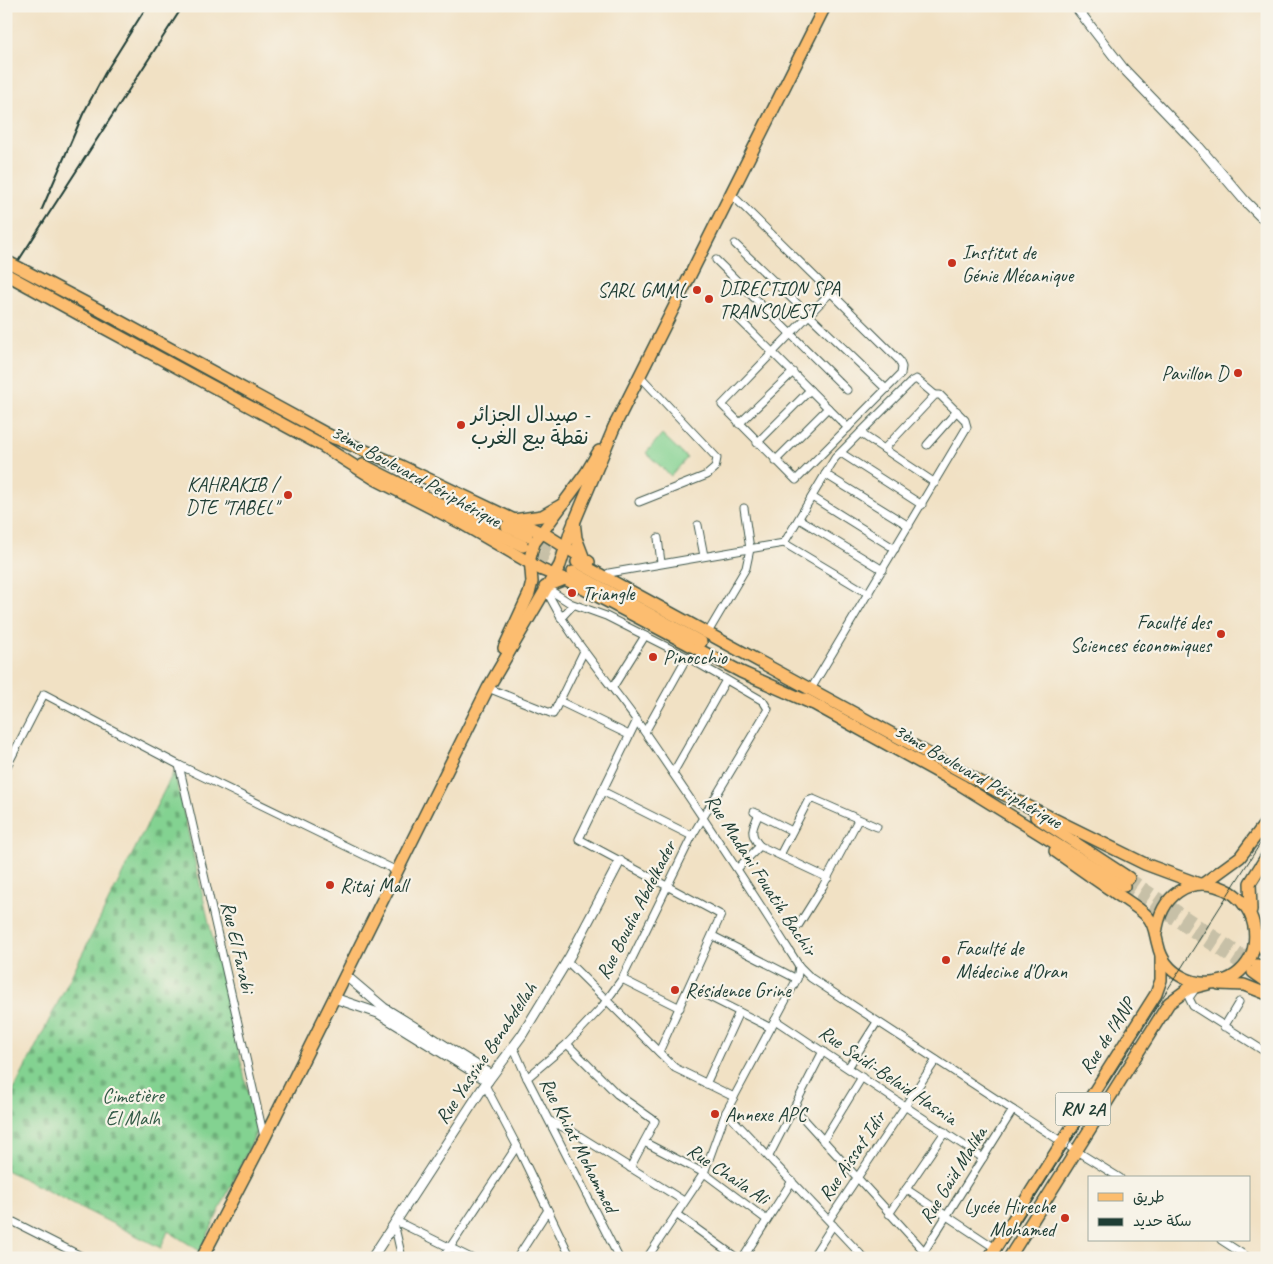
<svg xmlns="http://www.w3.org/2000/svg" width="1273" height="1264" viewBox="0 0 1273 1264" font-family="Caveat,'Playpen Sans Arabic',sans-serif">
	<defs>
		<pattern id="cemetery-stones" width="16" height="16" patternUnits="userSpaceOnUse" patternTransform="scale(1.25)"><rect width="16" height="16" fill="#83d291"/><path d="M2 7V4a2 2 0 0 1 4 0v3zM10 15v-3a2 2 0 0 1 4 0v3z" fill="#6bac77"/></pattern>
	</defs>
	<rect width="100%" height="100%" fill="#f7f3e8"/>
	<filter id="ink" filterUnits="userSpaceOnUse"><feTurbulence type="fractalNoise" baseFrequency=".02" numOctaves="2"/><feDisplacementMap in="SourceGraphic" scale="10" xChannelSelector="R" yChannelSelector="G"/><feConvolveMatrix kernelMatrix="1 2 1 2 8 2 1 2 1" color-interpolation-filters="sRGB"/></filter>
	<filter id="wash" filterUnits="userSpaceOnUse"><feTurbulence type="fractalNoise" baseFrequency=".0096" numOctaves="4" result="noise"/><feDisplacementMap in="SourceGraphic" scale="20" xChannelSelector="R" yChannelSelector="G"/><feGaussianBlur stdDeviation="1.12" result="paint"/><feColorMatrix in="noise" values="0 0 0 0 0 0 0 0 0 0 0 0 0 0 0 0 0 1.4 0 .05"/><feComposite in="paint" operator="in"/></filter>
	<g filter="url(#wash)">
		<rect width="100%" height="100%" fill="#f1e1c4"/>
		<polygon fill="#83d291" stroke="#518862" points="662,434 687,458 671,476 646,453"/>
		<polygon fill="url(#cemetery-stones)" stroke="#518862" points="174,771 257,1131 200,1251 168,1231 161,1248 6,1170 6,1106"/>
	</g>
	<g filter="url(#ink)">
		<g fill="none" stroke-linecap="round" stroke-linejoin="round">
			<g stroke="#c7c0a7" stroke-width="11" stroke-dasharray="11 5.5" stroke-linecap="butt">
				<polyline points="527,536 577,562"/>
				<polyline points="524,546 573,572"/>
				<polyline points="1129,878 1256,964"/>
				<polyline points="1124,886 1251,971"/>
			</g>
			<g stroke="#3e564a" stroke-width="9">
				<g id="minor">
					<polyline points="731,194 899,360 902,367 901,374 796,480 722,405 831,292"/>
					<polyline points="735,244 886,389"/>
					<polyline points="716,260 847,390"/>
					<polyline points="738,318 848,428"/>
					<polyline points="739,424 793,372"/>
					<polyline points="860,433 935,483"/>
					<polyline points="757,443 810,390"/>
					<polyline points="927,445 957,411"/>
					<polyline points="841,453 922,505"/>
					<polyline points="775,461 828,408"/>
					<polyline points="825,474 909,526"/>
					<polyline points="812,497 895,549"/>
					<polyline points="639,502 707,475 715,468 717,458 640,376"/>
					<polyline points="799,519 883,570"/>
					<polyline points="698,525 704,556"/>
					<polyline points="658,538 661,563"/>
					<polyline points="784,543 869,594"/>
					<polyline points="609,573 784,543 835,458 912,381 916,379 935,395"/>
					<path d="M545 587C568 637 606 677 637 721 693 802 747 883 799 966L811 978 1062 1142 1120 1178"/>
					<polyline points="561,618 573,605"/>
					<polyline points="710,629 746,568 750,549 744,508"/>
					<polyline points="613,687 645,636"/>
					<polyline points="488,688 553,714 584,651"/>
					<polyline points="811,689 967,427 965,420 940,395 935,395 884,449"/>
					<polyline points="561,702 629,735"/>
					<polyline points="637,720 579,839 721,915 659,1052"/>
					<polyline points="645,732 687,657"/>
					<polyline points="179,765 264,1137"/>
					<polyline points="6,768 44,694 179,765 397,871"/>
					<polyline points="673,773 726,680"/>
					<polyline points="602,791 692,836"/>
					<polyline points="754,812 792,831"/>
					<polyline points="760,846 828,878"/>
					<polyline points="780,855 808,801 813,799 877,827"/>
					<path d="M738 868 760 846C749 834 752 828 759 814"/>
					<polyline points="798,926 823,886 858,820"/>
					<polyline points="713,936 797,979"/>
					<polyline points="567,961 675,1068 734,1097"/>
					<polyline points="622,979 680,1008"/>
					<polyline points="690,987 771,1028"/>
					<polyline points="1196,988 1189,998 1193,1006 1267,1053"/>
					<polyline points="775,1020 983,1158"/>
					<polyline points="1224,1027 1239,1002"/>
					<polyline points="567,1044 617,1094 655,1121 630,1168"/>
					<polyline points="513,1046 527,1078 619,1258"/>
					<polyline points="848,1068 877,1022"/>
					<polyline points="527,1078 567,1044 601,1008 622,979 692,836 768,709 763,701 687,657 606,616 570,603 545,587"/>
					<polyline points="706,1084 739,1012"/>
					<polyline points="485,1085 517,1146 571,1258"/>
					<polyline points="794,1108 924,1251"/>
					<polyline points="726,1112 864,1258"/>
					<polyline points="550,1121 573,1132 684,1201"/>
					<polyline points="823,1141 862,1077"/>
					<polyline points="644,1142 704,1173 767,1220"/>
					<polyline points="769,1156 823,1051"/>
					<polyline points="906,1189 995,1248"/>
					<polyline points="676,1214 737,1258"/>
					<polyline points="889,1214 945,1132"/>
					<polyline points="6,1218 85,1258"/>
					<polyline points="829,1220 936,1060"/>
					<polyline points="396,1221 471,1258"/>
					<polyline points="394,1223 402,1258"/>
					<polyline points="1221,1240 1249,1258"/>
					<polyline points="443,1258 517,1146"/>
					<polyline points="517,1258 548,1210"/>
					<polyline points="647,1258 704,1173 726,1112 797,979 799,966"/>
					<polyline points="743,1258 792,1181"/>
					<polyline points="812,1258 833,1225"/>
					<polyline points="920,1258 1013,1110"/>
				</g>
			</g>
			<g stroke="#3e564a" stroke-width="11">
				<g id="tertiary">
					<polyline points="1075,6 1123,68 1199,147 1245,201 1260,216 1267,220"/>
					<polyline points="345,975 384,1008 492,1075"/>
					<polyline points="334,998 378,1013 488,1081"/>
					<polyline points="372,1258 482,1089 522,1035 570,956 620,861"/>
				</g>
			</g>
			<g stroke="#3e564a" stroke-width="14">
				<g id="primary">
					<polyline points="613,429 825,6"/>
					<polyline points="504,648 529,594 532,582 530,558 534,543 586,473 599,451"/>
					<polyline points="1203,884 1240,857 1267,821"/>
					<polyline points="1251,910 1250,883 1267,856"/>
					<polyline points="202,1258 265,1137 488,688 560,565 571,530 616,423"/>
					<polyline points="989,1258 1156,994 1161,980 1161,956"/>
					<polyline points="1009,1258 1169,1003 1188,989 1208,984"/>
				</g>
			</g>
			<g stroke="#3e564a" stroke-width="14">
				<g id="trunk">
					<polyline points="101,311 334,438"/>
					<polyline points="95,323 321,445 375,479 461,523 542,570 565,579 741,672 811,703"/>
					<polyline points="328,435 401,466 548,536 589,562"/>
					<polyline points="363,465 523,546"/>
					<polyline points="514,520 542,516 563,504"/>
					<polyline points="574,521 576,538 584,559"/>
					<polyline points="507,526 527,536"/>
					<polyline points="577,562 995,790 1145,864 1199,884"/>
					<polyline points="573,572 701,642"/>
					<polyline points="545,587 565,579"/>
					<polyline points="805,699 961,785 1124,886"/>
					<polyline points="1036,817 1129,878"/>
					<path d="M1055 851C1075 865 1094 879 1114 892 1125 900 1138 907 1148 917 1155 925 1155 935 1158 945 1164 974 1195 989 1222 981 1235 978 1247 967 1252 954 1273 883 1166 850 1156 934"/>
					<polyline points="1257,934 1267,955"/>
					<polyline points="1257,965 1267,972"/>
					<polyline points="1253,972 1267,982"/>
					<polyline points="1219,984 1244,985 1267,994"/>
				</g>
			</g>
			<use href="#minor" stroke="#fff" stroke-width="7"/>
			<use href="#tertiary" stroke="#fff" stroke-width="9"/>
			<use href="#primary" stroke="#fcbd6f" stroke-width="11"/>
			<use href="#trunk" stroke="#fcbd6f" stroke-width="11"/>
			<polyline stroke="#1f3d34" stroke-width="1" points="997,1258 1267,833"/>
			<g stroke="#1f3d34" stroke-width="2">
				<polyline points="42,209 83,114 105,73 147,6"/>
				<polyline points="6,280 183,6"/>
			</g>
			<g stroke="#3e564a" stroke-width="14" stroke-linecap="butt">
				<g id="trunk-bridge">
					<polyline points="6,261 101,311"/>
					<polyline points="6,274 95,323"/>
				</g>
			</g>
			<use href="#trunk-bridge" stroke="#fcbd6f" stroke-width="11"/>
		</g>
	</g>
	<g fill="#c8321e" stroke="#f7f3e8" stroke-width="2">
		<circle cx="952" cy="263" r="5"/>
		<circle cx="697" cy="290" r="5"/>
		<circle cx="709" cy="299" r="5"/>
		<circle cx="1238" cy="373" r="5"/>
		<circle cx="461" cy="425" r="5"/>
		<circle cx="288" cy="495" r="5"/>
		<circle cx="572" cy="593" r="5"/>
		<circle cx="1221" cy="634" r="5"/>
		<circle cx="653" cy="657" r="5"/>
		<circle cx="330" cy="885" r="5"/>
		<circle cx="946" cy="960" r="5"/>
		<circle cx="675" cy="990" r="5"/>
		<circle cx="715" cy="1114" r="5"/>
		<circle cx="1065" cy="1218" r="5"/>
	</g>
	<g text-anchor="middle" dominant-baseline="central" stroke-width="4.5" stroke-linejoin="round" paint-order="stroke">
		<rect fill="#f7f3e8" stroke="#60746a" stroke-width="1" x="1055.5" y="1092.5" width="55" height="33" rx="4"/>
		<g font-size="19" font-weight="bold" fill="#1f3d34">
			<text x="1083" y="1109">RN 2A</text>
		</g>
		<g font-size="20" fill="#1f3d34" stroke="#f7f3e8" text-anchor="start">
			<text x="962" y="252">Institut de<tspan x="962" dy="23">Génie Mécanique</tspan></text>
			<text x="719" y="288">DIRECTION SPA<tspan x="719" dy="23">TRANSOUEST</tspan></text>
			<text x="687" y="290" text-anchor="end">SARL GMML</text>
			<text x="1228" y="373" text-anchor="end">Pavillon D</text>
			<text x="471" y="414">صيدال الجزائر -<tspan x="471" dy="23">نقطة بيع الغرب</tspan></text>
			<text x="278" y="484" text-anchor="end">KAHRAKIB /<tspan x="278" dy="23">DTE "TABEL"</tspan></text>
			<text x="582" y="593">Triangle</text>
			<text x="1211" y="622" text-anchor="end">Faculté des<tspan x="1211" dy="23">Sciences économiques</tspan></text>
			<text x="663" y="657">Pinocchio</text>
			<text x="340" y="885">Ritaj Mall</text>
			<text x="956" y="948">Faculté de<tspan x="956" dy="23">Médecine d'Oran</tspan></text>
			<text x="685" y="990">Résidence Grine</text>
			<text x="725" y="1114">Annexe APC</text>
			<text x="1055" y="1206" text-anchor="end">Lycée Hireche<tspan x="1055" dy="23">Mohamed</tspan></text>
		</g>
		<g font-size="20" fill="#1f3d34" stroke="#f7f3e8">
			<text transform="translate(416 476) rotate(29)">3ème Boulevard Périphérique</text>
			<text transform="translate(978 776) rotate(30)">3ème Boulevard Périphérique</text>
			<text transform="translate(761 875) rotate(57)">Rue Madani Fouatih Bachir</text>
			<text transform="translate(636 910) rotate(-63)">Rue Boudia Abdelkader</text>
			<text transform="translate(238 947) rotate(77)">Rue El Farabi</text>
			<text transform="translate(1107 1036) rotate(-57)">Rue de l'ANP</text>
			<text transform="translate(486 1053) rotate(-56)">Rue Yassine Benabdellah</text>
			<text transform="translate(888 1075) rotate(34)">Rue Saidi-Belaid Hasnia</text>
			<text transform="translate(579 1145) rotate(63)">Rue Khiat Mohammed</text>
			<text transform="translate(852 1156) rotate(-56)">Rue Aissat Idir</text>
			<text transform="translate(728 1174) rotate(34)">Rue Chaila Ali</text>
			<text transform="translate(953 1175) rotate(-58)">Rue Gaïd Malika</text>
		</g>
		<g font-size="20" fill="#335b47" stroke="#f7f3e8">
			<text x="133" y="1095">Cimetière<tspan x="133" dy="23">El Malh</tspan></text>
		</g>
	</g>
	<rect width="1273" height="1264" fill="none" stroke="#f7f3e8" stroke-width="25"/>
	<rect x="1088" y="1176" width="162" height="65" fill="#f7f3e8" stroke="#a1aaa0"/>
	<rect x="1098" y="1193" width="25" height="8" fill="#fcbd6f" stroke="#a1aaa0"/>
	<text x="1133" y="1202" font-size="15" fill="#1f3d34">طريق</text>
	<rect x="1098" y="1218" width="25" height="8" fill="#1f3d34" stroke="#a1aaa0"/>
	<text x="1133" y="1226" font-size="15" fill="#1f3d34">سكة حديد</text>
</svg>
